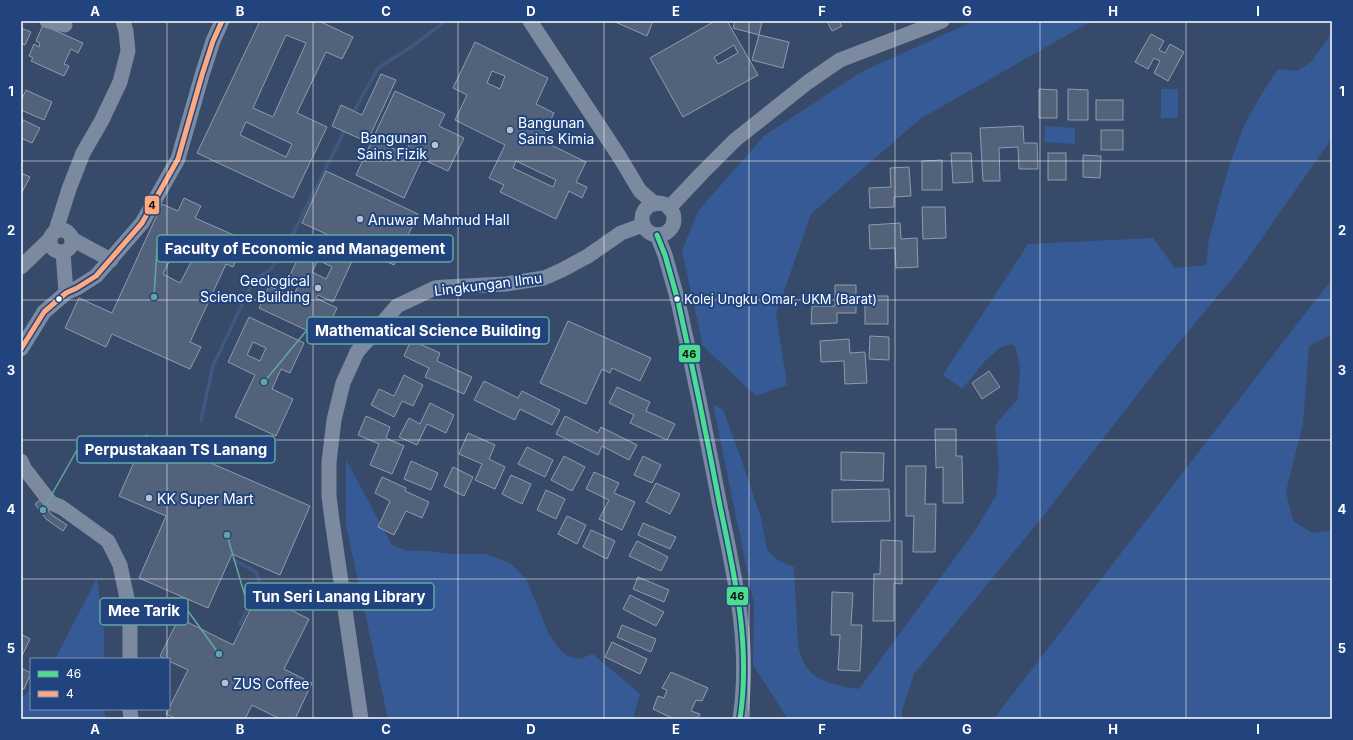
<svg xmlns="http://www.w3.org/2000/svg" width="1353" height="740" viewBox="0 0 1353 740" font-family="Inter,sans-serif">
	<rect width="100%" height="100%" fill="#374a69"/>
	<g fill="#365a95">
		<polygon points="974,21 1092,21 920,119 811,214 776,314 787,385 756,396 703,346 682,251 698,211 764,136 861,72"/>
		<path d="M1332 33V138L1241 268 1161 364 1044 515 914 674 902 711V719H788L753 665 754 604 713 404 723 410 738 450 761 518 767 550 779 561 794 567 798 644C804 681 828 684 859 689L974 532 996 496 999 466 995 425 1018 399 1020 369 1016 348 1013 344 1001 347 986 360 962 389 943 375 1028 244 1153 238 1175 268 1206 265 1209 239 1229 166 1243 128 1261 95 1278 69 1297 71 1311 62Z"/>
		<rect x="1161" y="89" width="17" height="29"/>
		<polygon points="1045,126 1075,128 1075,144 1044,142"/>
		<polygon points="1332,280 1332,334 1309,346 1303,423 1286,492 1293,521 1313,533 1332,530 1332,719 997,719 996,716 1310,307"/>
		<polygon points="346,460 392,545 407,551 429,551 452,554 485,554 510,563 526,579 549,634 561,651 567,656 579,659 593,654 640,694 633,719 388,719 346,525"/>
		<polygon points="97,578 104,632 104,659 55,659"/>
		<polygon points="31,689 31,709 104,709 106,719 21,719 21,699"/>
	</g>
	<g fill="none" stroke-linecap="round" stroke-linejoin="round">
		<g stroke="#3f5881" stroke-width="3.5">
			<polyline points="352,115 378,68 414,45 442,24 444,21"/>
			<polyline points="201,420 213,366 249,290 255,280 271,269 290,240 346,128"/>
			<polyline points="234,560 256,572 259,580 256,590 240,624"/>
		</g>
	</g>
	<g fill="#52627b" stroke="#909bae" fill-rule="evenodd">
		<path d="M260 21H319L353 37 342 59 326 52 297 113 327 127 293 198 197 153ZM286 35 306 43 273 117 253 108ZM246 122 292 144 286 157 240 135Z"/>
		<polygon points="613,21 653,21 647,36"/>
		<path d="M715 21H727L758 75 683 117 650 58ZM734 45 738 53 718 64 714 57Z"/>
		<polygon points="735,21 762,21 759,35 733,28"/>
		<polygon points="827,21 839,21 842,26 832,31"/>
		<polygon points="43,25 83,43 78,53 71,49 64,64 69,66 64,76 31,61 33,58 29,56 34,44 39,47 40,43 36,41"/>
		<polygon points="21,28 31,32 25,45 21,44"/>
		<polygon points="1151,34 1164,41 1159,50 1165,53 1170,44 1184,52 1168,81 1154,73 1160,61 1154,58 1148,69 1135,62"/>
		<polygon points="759,35 789,42 783,68 752,60"/>
		<path d="M475 42 548 78 536 104 554 113 541 140 586 162 576 182 587 187 582 198 569 191 556 219 500 192 504 185 489 178 505 145 455 120 467 95 453 88ZM492 71 505 76 500 89 487 83ZM516 161 556 180 553 187 513 168Z"/>
		<polygon points="381,74 396,80 367,142 332,126 341,105 362,115"/>
		<polygon points="1039,89 1057,90 1057,118 1039,118"/>
		<polygon points="1068,89 1088,90 1088,120 1068,120"/>
		<polygon points="26,90 52,102 44,120 21,110 21,101"/>
		<path d="M395 91 445 114 439 126 464 138 448 171 422 159 404 198 356 175ZM398 135 411 141 404 154 392 148Z"/>
		<rect x="1096" y="100" width="27" height="20"/>
		<polygon points="21,119 40,128 32,143 21,138"/>
		<polygon points="1023,126 1024,143 1037,143 1038,169 1019,169 1018,147 999,148 1000,181 983,181 980,128"/>
		<rect x="1101" y="130" width="22" height="20"/>
		<polygon points="951,153 971,153 973,182 953,183"/>
		<rect x="1048" y="153" width="18" height="27"/>
		<polygon points="1083,155 1101,156 1100,178 1083,177"/>
		<polygon points="942,160 942,190 922,190 922,161"/>
		<polygon points="909,167 911,196 894,197 894,207 870,208 869,188 891,187 890,168"/>
		<polygon points="326,171 418,214 394,265 302,223"/>
		<polygon points="21,173 30,177 21,194"/>
		<path d="M184 198 201 206 195 218 245 240 233 267 226 264 190 342 201 347 190 369 112 334 106 347 65 328 79 298 112 313 162 204 178 211ZM179 242 197 251 180 283 163 274Z"/>
		<polygon points="922,207 945,207 946,238 923,239"/>
		<polygon points="900,223 901,239 917,238 918,267 896,268 895,248 870,249 869,225"/>
		<path d="M308 238 353 259 333 302 318 295 316 298 337 308 323 338 259 308 269 286 293 297 298 286 287 281ZM318 260 332 267 326 279 312 272Z"/>
		<polygon points="835,285 856,285 856,313 837,313 837,323 811,324 812,306 835,306"/>
		<rect x="865" y="296" width="23" height="28"/>
		<path d="M249 317 304 343 290 373 281 369 272 389 293 399 276 436 235 417 255 375 228 362ZM253 342 266 348 260 361 247 355Z"/>
		<polygon points="568,321 651,358 640,381 612,368 610,373 602,369 586,404 540,383"/>
		<polygon points="870,336 889,337 889,360 869,359"/>
		<polygon points="849,339 850,353 865,352 867,383 845,384 844,361 821,362 820,341"/>
		<polygon points="411,340 440,353 437,361 472,377 464,394 425,377 429,368 404,356"/>
		<polygon points="989,371 1000,387 982,399 972,383"/>
		<polygon points="404,375 423,385 413,406 402,401 394,417 371,405 379,389 394,396"/>
		<polygon points="484,381 518,398 522,391 560,410 552,425 520,409 515,420 474,400"/>
		<polygon points="617,387 650,402 646,411 675,424 667,440 630,423 634,415 609,403"/>
		<polygon points="430,403 454,415 446,433 427,424 417,445 399,437 409,418 420,424"/>
		<polygon points="366,416 390,427 386,438 404,446 392,474 370,465 379,444 358,435"/>
		<polygon points="565,416 598,433 601,427 637,445 629,460 602,446 598,455 556,434"/>
		<polygon points="935,429 956,429 956,456 962,456 963,503 943,503 943,467 936,468"/>
		<polygon points="468,433 495,445 489,459 505,467 495,489 475,480 482,464 459,454"/>
		<polygon points="146,435 310,506 280,575 232,554 208,608 139,578 166,516 119,496"/>
		<polygon points="527,447 553,460 545,477 518,464"/>
		<polygon points="841,452 884,453 883,481 841,480"/>
		<polygon points="564,456 585,467 572,491 551,480"/>
		<polygon points="643,456 661,465 652,483 634,475"/>
		<polygon points="411,461 438,473 431,490 404,479"/>
		<polygon points="906,466 926,466 925,504 936,504 935,552 913,552 914,516 906,516"/>
		<polygon points="453,467 473,477 464,496 444,486"/>
		<polygon points="594,472 619,483 614,493 635,502 622,530 599,519 609,500 586,489"/>
		<polygon points="511,475 531,484 522,504 502,494"/>
		<polygon points="382,477 406,488 405,491 429,502 422,518 406,511 394,535 378,527 390,501 375,493"/>
		<polygon points="656,483 680,494 670,514 646,502"/>
		<polygon points="889,489 890,521 832,522 832,490"/>
		<polygon points="546,490 565,499 556,519 537,510"/>
		<polygon points="40,500 52,515 67,525 63,531 46,519 35,504"/>
		<polygon points="567,516 586,525 577,544 558,534"/>
		<polygon points="643,523 676,537 670,549 638,535"/>
		<polygon points="591,530 615,541 607,559 583,547"/>
		<polygon points="881,540 902,541 902,584 894,583 894,621 873,621 874,574 880,574"/>
		<polygon points="637,541 668,557 661,571 629,556"/>
		<polygon points="638,577 669,590 664,602 633,589"/>
		<polygon points="832,592 853,593 851,625 862,625 860,671 838,670 840,635 831,635"/>
		<polygon points="258,594 309,619 284,669 312,683 295,719 280,719 252,705 245,719 176,719 166,714 188,670 169,661 169,659 165,659 160,656 179,618 233,645"/>
		<polygon points="630,595 664,612 656,626 623,609"/>
		<polygon points="622,625 656,639 651,652 617,637"/>
		<polygon points="21,634 30,639 21,658"/>
		<polygon points="612,642 647,659 640,674 605,657"/>
		<polygon points="21,668 31,673 24,689 21,688"/>
		<polygon points="671,672 708,688 702,701 696,700 691,711 700,714 697,719 674,719 653,709 658,696 664,698 667,690 662,688"/>
	</g>
	<g fill="none" stroke-linecap="round" stroke-linejoin="round">
		<g stroke="#7c8aa0" stroke-width="15">
			<polyline points="47,21 65,25"/>
			<polyline points="530,21 619,156 640,191 655,204"/>
			<circle cx="658" cy="219" r="16"/>
			<polyline points="669,208 702,173 735,140 808,82 840,60 942,21"/>
			<circle cx="61" cy="241" r="11"/>
			<polyline points="56,230 69,189 83,153 102,120 120,82 128,51 126,31 123,21"/>
			<path d="M657 235 665 255 678 301C693 369 707 438 720 506 735 578 751 645 740 719"/>
			<polyline points="72,239 111,260"/>
			<polyline points="63,252 66,293"/>
			<polyline points="21,267 49,240"/>
			<polyline points="21,349 44,312 66,293 77,288 96,276 142,223 178,159 202,75 213,41 222,21"/>
			<polyline points="21,461 24,468 51,503 61,507 108,541 120,565 130,613 130,659"/>
			<polyline points="130,709 131,719"/>
			<polyline points="361,719 332,520 329,496 329,462 334,420 343,383 357,352 397,306 435,288 445,287 506,284 544,278 562,270 588,256 621,233 643,225"/>
		</g>
		<g stroke="#22447e" stroke-width="8">
			<path id="bus-1" d="M657 235 665 255 678 301C693 369 707 438 720 506 735 578 751 645 740 719"/>
		</g>
		<g stroke="#22447e" stroke-width="8">
			<polyline id="bus-2" points="21,349 44,312 66,293 77,288 96,276 142,223 178,159 202,75 213,41 222,21"/>
		</g>
		<use href="#bus-1" stroke="#4ddb92" stroke-width="5"/>
		<use href="#bus-2" stroke="#ffa980" stroke-width="5"/>
	</g>
	<path fill="none" stroke="#fff" stroke-width="1" stroke-opacity="0.55" d="M167 21V659M313 21V719M458 21V719M604 21V719M749 21V719M895 21V719M1040 21V719M1186 21V719M21 161H1332M21 300H1332M21 440H1332M21 579H1332M167 709V719"/>
	<g fill="#b9c0ca" stroke="#22447e" stroke-width="1.5">
		<circle cx="510" cy="130" r="4"/>
		<circle cx="435" cy="145" r="4"/>
		<circle cx="360" cy="219" r="4"/>
		<circle cx="318" cy="288" r="4"/>
		<circle cx="149" cy="498" r="4"/>
		<circle cx="225" cy="683" r="4"/>
	</g>
	<g fill="#fff" stroke="#22447e" stroke-width="1.5">
		<circle cx="59" cy="299" r="3.5"/>
		<circle cx="677" cy="299" r="3.5"/>
	</g>
	<g text-anchor="middle" dominant-baseline="central" stroke-width="4" stroke-linejoin="round" paint-order="stroke">
		<g font-size="13" fill="#fff" stroke="#22447e" text-anchor="start">
			<text x="684" y="299">Kolej Ungku Omar, UKM (Barat)</text>
		</g>
		<g font-size="14" fill="#fff" stroke="#22447e" text-anchor="start">
			<text x="518" y="122">Bangunan<tspan x="518" dy="16">Sains Kimia</tspan></text>
			<text x="427" y="137" text-anchor="end">Bangunan<tspan x="427" dy="16">Sains Fizik</tspan></text>
			<text x="368" y="219">Anuwar Mahmud Hall</text>
			<text x="310" y="280" text-anchor="end">Geological<tspan x="310" dy="16">Science Building</tspan></text>
			<text x="157" y="498">KK Super Mart</text>
			<text x="233" y="683">ZUS Coffee</text>
		</g>
		<g font-size="14" fill="#fff" stroke="#22447e">
			<text transform="translate(488 284) rotate(-7)">Lingkungan Ilmu</text>
		</g>
	</g>
	<path fill="none" stroke="#63a6a1" stroke-width="1.5" d="M154 297L157 249M264 382L307 330M43 510L77 450M227 535L245 596M219 654L188 611"/>
	<g fill="#63a6a1" stroke="#22447e" stroke-width="1.5">
		<circle cx="154" cy="297" r="4"/>
		<circle cx="264" cy="382" r="4"/>
		<circle cx="43" cy="510" r="4"/>
		<circle cx="227" cy="535" r="4"/>
		<circle cx="219" cy="654" r="4"/>
	</g>
	<g fill="#22447e" stroke="#63a6a1" stroke-width="1.5">
		<rect x="157" y="235" width="296" height="27" rx="4"/>
		<rect x="307" y="317" width="242" height="27" rx="4"/>
		<rect x="77" y="436" width="198" height="27" rx="4"/>
		<rect x="245" y="583" width="189" height="27" rx="4"/>
		<rect x="100" y="598" width="88" height="27" rx="4"/>
	</g>
	<g font-size="15" text-anchor="middle" font-weight="bold" fill="#fff">
		<text x="305" y="254">Faculty of Economic and Management</text>
		<text x="428" y="336">Mathematical Science Building</text>
		<text x="176" y="455">Perpustakaan TS Lanang</text>
		<text x="339" y="602">Tun Seri Lanang Library</text>
		<text x="144" y="616">Mee Tarik</text>
	</g>
	<g stroke="#22447e" stroke-width="1.5">
		<rect x="144" y="195" width="16" height="20" rx="4" fill="#ffa980"/>
		<rect x="678" y="344" width="23" height="19" rx="4" fill="#4ddb92"/>
		<rect x="726" y="586" width="23" height="20" rx="4" fill="#4ddb92"/>
	</g>
	<g font-size="11" text-anchor="middle" font-weight="bold" fill="#111">
		<text x="152" y="209">4</text>
		<text x="689" y="358">46</text>
		<text x="737" y="600">46</text>
	</g>
	<rect width="1353" height="740" fill="none" stroke="#22447e" stroke-width="44"/>
	<rect x="30" y="658" width="140" height="52" fill="#22447e" stroke="#7a8fb2"/>
	<rect x="38" y="671" width="20" height="6" fill="#4ddb92" stroke="#7a8fb2"/>
	<text x="66" y="678" font-size="12" fill="#ffffff">46</text>
	<rect x="38" y="691" width="20" height="6" fill="#ffa980" stroke="#7a8fb2"/>
	<text x="66" y="698" font-size="12" fill="#ffffff">4</text>
	<rect x="22" y="22" width="1309" height="696" fill="none" stroke="#fff" stroke-width="1.5"/>
	<g font-size="13" text-anchor="middle" font-weight="bold" fill="#fff">
		<text x="95" y="16">A</text>
		<text x="240" y="16">B</text>
		<text x="386" y="16">C</text>
		<text x="531" y="16">D</text>
		<text x="676" y="16">E</text>
		<text x="822" y="16">F</text>
		<text x="967" y="16">G</text>
		<text x="1113" y="16">H</text>
		<text x="1258" y="16">I</text>
		<text x="11" y="96">1</text>
		<text x="1342" y="96">1</text>
		<text x="11" y="235">2</text>
		<text x="1342" y="235">2</text>
		<text x="11" y="375">3</text>
		<text x="1342" y="375">3</text>
		<text x="11" y="514">4</text>
		<text x="1342" y="514">4</text>
		<text x="11" y="653">5</text>
		<text x="1342" y="653">5</text>
		<text x="95" y="734">A</text>
		<text x="240" y="734">B</text>
		<text x="386" y="734">C</text>
		<text x="531" y="734">D</text>
		<text x="676" y="734">E</text>
		<text x="822" y="734">F</text>
		<text x="967" y="734">G</text>
		<text x="1113" y="734">H</text>
		<text x="1258" y="734">I</text>
	</g>
</svg>
